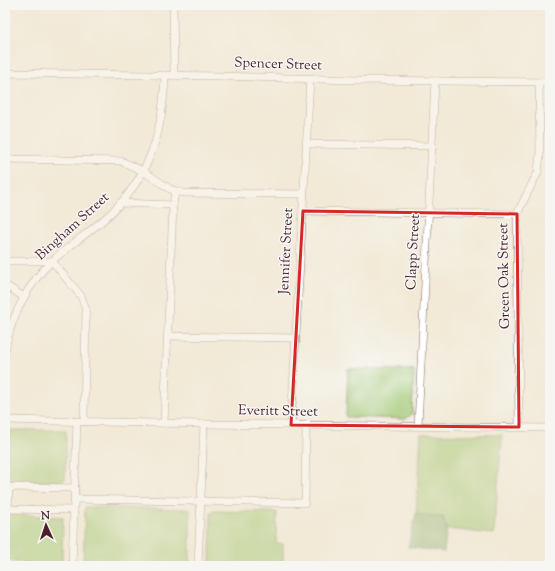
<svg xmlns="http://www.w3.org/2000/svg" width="555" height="571" viewBox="0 0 555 571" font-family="'Sorts Mill Goudy',serif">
	<rect width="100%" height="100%" fill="#f6f6f2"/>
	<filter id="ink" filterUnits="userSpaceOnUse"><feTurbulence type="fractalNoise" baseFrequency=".025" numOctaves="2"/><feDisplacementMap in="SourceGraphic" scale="8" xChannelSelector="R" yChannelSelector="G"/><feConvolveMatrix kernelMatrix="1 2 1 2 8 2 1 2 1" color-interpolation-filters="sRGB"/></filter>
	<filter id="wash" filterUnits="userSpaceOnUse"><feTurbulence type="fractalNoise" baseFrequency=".012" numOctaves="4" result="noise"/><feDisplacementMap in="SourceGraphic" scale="16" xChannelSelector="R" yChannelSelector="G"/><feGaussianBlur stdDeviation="0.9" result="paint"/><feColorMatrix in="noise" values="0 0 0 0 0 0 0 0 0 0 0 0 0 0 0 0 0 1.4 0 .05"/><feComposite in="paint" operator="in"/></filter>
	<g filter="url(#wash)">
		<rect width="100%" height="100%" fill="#f2ead7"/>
		<g fill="#a3c974" stroke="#767450">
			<polygon points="348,369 414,370 412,414 405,419 346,417"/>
			<polygon points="5,430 63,430 66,431 65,479 63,481 5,481"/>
			<polygon points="421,434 502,435 494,534 447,529 443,517 416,514"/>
			<polygon points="85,507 190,509 190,566 83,566"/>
			<polygon points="212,511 277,512 276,543 283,544 283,566 210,566 211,512"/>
			<polygon points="5,514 63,517 62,566 39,566 5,560"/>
		</g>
		<polygon fill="#82ad66" stroke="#666648" points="416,514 443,517 447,529 444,552 408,547"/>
	</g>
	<g filter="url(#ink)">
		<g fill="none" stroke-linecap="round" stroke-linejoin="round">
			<g stroke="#856667" stroke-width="8">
				<g id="minor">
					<polyline points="173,5 174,75"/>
					<polyline points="5,73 219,76 356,80 550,82"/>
					<polyline points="307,144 433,146"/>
					<polyline points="5,159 121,161 143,171 170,189 183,193 303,194"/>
					<polyline points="120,203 173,205"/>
					<polyline points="303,211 517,214"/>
					<polyline points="5,261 52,261 81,296 86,310 84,421"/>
					<polyline points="5,285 24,297"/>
					<polyline points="168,336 295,338"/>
					<path d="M5 351C10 319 28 283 52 261 71 244 93 230 111 213 152 173 163 130 165 75"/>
					<polyline points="5,420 204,424 550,428"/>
					<polyline points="164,423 173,205 175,192"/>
					<polyline points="291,425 310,78"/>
					<polyline points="418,425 435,81"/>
					<polyline points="519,427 517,214 538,172 540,155 539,82"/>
					<polyline points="74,499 305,503 306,425"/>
					<polyline points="74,510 8,509 9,487 75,488"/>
					<polyline points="72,566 77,421"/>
					<polyline points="198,566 204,424"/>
				</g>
			</g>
			<use href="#minor" stroke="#fff" stroke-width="7"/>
		</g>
	</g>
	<path d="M0 0H555V571H0ZM303 211 517 214 519 427 291 425Z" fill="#f2ead7" fill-opacity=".55" fill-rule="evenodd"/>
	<path fill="none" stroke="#d62828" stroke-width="3" stroke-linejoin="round" d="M303 211 517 214 519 427 291 425Z"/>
	<g text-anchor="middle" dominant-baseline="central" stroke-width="3" stroke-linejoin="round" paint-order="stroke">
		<g font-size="14" fill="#4a1f2b" stroke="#f6f6f2">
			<text transform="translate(278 65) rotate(2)">Spencer Street</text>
			<text transform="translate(73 227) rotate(-42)">Bingham Street</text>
			<text transform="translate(287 251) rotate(-87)">Jennifer Street</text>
			<text transform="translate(414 252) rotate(-87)">Clapp Street</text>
			<text transform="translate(505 276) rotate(-91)">Green Oak Street</text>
			<text transform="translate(278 412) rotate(1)">Everitt Street</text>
		</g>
	</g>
	<rect width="555" height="571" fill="none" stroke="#f6f6f2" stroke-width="20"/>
	<g transform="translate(46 525) rotate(357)" stroke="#f6f6f2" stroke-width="3" paint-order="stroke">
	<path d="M0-3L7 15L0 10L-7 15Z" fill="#4a1f2b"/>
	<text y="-6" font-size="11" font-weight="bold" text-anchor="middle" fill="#4a1f2b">N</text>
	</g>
</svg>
